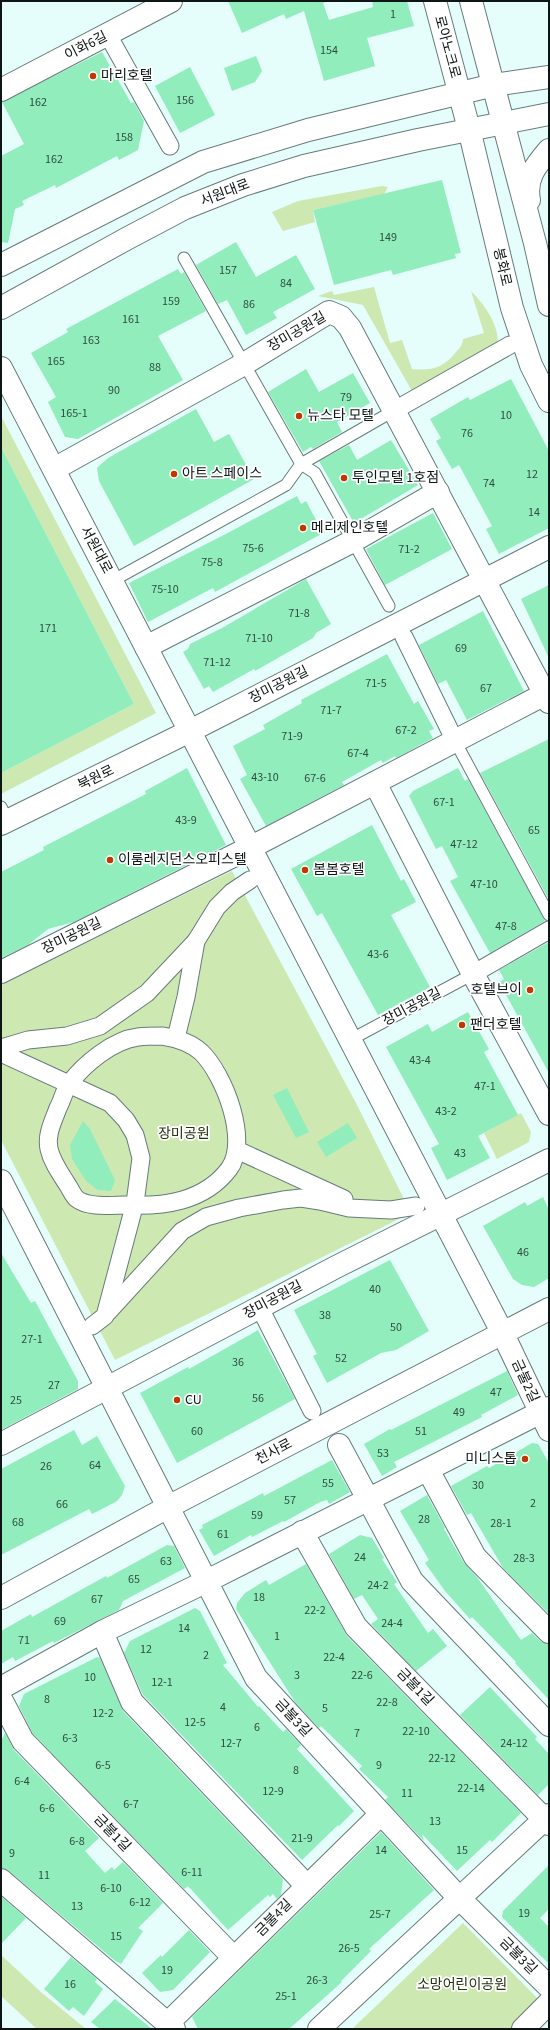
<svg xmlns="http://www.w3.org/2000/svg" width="550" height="2030" viewBox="0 0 550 2030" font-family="'Source Sans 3','Noto Sans KR',sans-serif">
	<rect width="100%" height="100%" fill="#e5fdfb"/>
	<g fill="#cde8b1">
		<polygon points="382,186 388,187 384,194 313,210 315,222 283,231 272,212 298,201"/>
		<path d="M374 287 390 343 402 340 412 369C431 371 444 368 456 352 460 348 463 344 463 339L484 333 471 291C485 305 499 325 498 345L415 392 412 391 363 305 318 296 332 291 334 295Z"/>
		<polygon points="1,416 156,713 1,794 1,773 134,704 1,447"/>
		<polygon points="232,871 357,1105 411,1213 115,1360 1,1140 1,985"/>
		<polygon points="521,1113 531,1132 529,1142 497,1159 484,1133"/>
		<polygon points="463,1923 539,2000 513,2029 352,2029"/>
		<polygon points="1,1955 42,1993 86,2029 37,2029 1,1996"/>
	</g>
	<g fill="#92edbd">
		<polygon points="228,1 328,1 323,3 329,20 373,7 372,1 407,1 414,26 367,38 375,66 324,81 304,11 286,19 284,14 242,33"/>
		<polygon points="102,52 131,103 134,102 144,121 138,150 119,160 117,156 56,188 55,185 22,201 24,205 15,209 8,243 1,242 1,156 24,144 2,102"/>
		<polygon points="256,56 262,71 255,82 232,91 224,68"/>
		<polygon points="190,67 215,115 180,133 155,86"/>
		<polygon points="442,180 461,253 455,254 456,258 393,275 391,270 334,285 313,210"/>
		<polygon points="236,242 256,277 296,255 315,289 273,312 277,318 246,335 227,300 218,304 196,265"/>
		<polygon points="178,269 181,274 184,272 206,311 158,336 183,380 78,439 65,437 48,402 56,397 31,353 68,332 66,329"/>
		<polygon points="306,369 319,392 353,373 370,403 337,422 342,432 313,449 311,447 303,452 268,392"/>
		<polygon points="511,379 549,451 549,528 499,554 486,529 492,526 459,465 452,469 436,441 441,438 430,419 468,397 470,400"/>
		<polygon points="196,409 214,442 229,434 254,479 134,546 99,481 97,468 108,458"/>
		<polygon points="391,440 418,485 354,523 319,461 349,445 357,460"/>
		<polygon points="1,447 134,704 1,773"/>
		<polygon points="297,496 301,504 306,501 323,533 215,592 213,588 148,622 129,583 222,536"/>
		<polygon points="433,513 452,549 385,585 366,549"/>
		<polygon points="306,579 331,624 316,633 313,638 255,671 254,669 213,692 209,686 204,689 183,652 188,649 190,644 222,628"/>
		<polygon points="549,585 549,658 521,599"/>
		<polygon points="483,611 524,691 467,720 446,680 438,684 419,645"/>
		<polygon points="387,654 414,704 418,701 434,729 429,731 433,738 396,758 395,756 383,763 381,760 342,782 344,785 266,826 240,779 247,775 233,746 265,729 263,725 302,703 301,700"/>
		<polygon points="549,739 549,900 480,773"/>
		<polygon points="187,768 226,845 74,922 48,929 28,945 1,958 1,872 44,850 43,847 146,794 145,791"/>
		<polygon points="458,768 465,781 468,779 545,921 490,953 450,881 458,877 442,846 436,849 409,796 413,791"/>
		<polygon points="372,825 401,881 404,879 416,902 391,915 430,987 378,1015 322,913 317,916 291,869"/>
		<polygon points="549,942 549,1073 499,982 504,979 499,970"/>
		<polygon points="468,1012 489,1049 484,1052 518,1115 478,1136 490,1158 447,1180 431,1148 439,1144 386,1047 428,1024 432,1032"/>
		<polygon points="287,1088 309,1132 296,1138 273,1095"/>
		<polygon points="83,1121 90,1129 115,1180 111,1191 98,1190 86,1181 72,1159 70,1145"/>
		<polygon points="348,1123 357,1138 326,1157 317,1142"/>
		<polygon points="543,1197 549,1210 549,1278 534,1287 522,1285 513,1279 483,1226 525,1202 527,1206"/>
		<polygon points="1,1253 31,1303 35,1301 78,1381 78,1389 1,1430"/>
		<polygon points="390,1260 429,1331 396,1350 381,1353 327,1383 313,1356 317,1354 294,1310"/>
		<polygon points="258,1330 295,1399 177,1463 140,1393 188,1367 189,1369"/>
		<polygon points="507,1371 518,1395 481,1415 482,1417 394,1462 397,1467 382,1476 364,1444 390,1429 391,1430"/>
		<polygon points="74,1430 82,1445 97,1436 125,1486 122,1495 117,1501 102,1509 92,1514 89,1509 1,1555 1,1469"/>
		<polygon points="532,1443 538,1444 549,1463 549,1614 503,1568 471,1513 467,1515 451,1486 487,1466 489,1468"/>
		<polygon points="332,1460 350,1492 329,1504 327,1500 320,1502 284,1522 283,1521 252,1537 251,1535 214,1556 199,1530 203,1528 202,1525 263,1493 264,1496"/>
		<polygon points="427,1495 445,1528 444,1529 464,1563 477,1577 521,1640 532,1633 540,1641 549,1644 549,1700 515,1663 516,1662 472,1617 470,1619 445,1591 425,1563 429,1560 400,1511"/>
		<polygon points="360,1535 372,1538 384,1558 382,1559 397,1582 394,1584 428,1633 433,1629 447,1646 416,1671 371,1624 378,1619 362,1595 354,1599 329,1554"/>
		<polygon points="167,1545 174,1546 185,1568 123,1601 119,1610 54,1643 53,1641 15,1661 13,1657 1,1664 1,1631 31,1614 32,1617 106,1576 107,1578"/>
		<polygon points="306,1564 347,1636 521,1813 492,1842 490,1840 457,1871 422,1834 424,1841 385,1800 388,1797 359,1769 362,1766 321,1726 319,1728 295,1702 236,1609 237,1603 245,1593 266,1580 269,1585"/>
		<polygon points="195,1608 200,1611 227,1663 223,1665 258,1707 259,1706 283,1732 286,1729 301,1745 297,1749 354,1811 339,1826 338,1825 302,1860 143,1695 124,1653 130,1641"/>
		<polygon points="97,1657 100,1658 123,1711 283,1879 281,1895 277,1899 273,1894 270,1897 268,1895 228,1930 188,1886 184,1889 33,1734 19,1706 24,1694"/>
		<polygon points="490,1687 537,1737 535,1739 549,1754 549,1784 538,1795 460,1715"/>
		<polygon points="5,1733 14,1750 99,1838 85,1851 105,1873 112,1867 114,1870 123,1862 163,1903 138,1928 143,1931 121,1964 114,1960 9,1871 1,1868 1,1741"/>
		<polygon points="381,1832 434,1890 369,1949 371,1951 341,1981 342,1982 289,2029 198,2029 192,2017"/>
		<polygon points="549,1865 549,1909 540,1918 549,1927 549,1964 502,1917 503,1911"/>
		<polygon points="2,1897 26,1918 1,1944 1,1899"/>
		<polygon points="189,1930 210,1952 173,1990 160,1992 142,1973 161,1955 162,1957"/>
		<polygon points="71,1957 97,1979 95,1982 103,1989 84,2016 73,2007 69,2011 44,1989"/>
		<polygon points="115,1999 152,2029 100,2029 91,2022"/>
	</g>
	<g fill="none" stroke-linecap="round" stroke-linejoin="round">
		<g stroke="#667c7a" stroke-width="13">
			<g id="service">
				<polyline points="184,258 301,464 315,473 389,606"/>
				<polyline points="112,581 286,485 301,464 395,410"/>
				<polyline points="455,741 549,915"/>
				<polyline points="1,807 8,821"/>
				<polyline points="350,1040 473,974"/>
			</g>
		</g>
		<g stroke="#667c7a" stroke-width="19">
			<g id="pedestrian">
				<polyline points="108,35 170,146"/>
				<polyline points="395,410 510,345"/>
				<polyline points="404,637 455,741"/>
				<polyline points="473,974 549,930"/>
				<path d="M162 1036C175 1038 191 1043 201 1052 224 1074 250 1141 229 1169 204 1202 163 1207 125 1205 112 1205 88 1208 77 1199 73 1196 70 1188 67 1184 60 1173 52 1162 49 1149 46 1134 53 1122 58 1108 62 1101 64 1091 69 1084 84 1064 113 1040 138 1037 146 1036 155 1036 162 1036Z"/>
				<polyline points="176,1038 186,997 196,941 217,907 232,892 250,880"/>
				<polyline points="1,1048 28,1040 67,1036 100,1026 147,993 196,941"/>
				<polyline points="1,1053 110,1103 126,1120 135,1135 141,1158 135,1203 105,1316 92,1326"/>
				<polyline points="237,1150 344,1199"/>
				<polyline points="260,1308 312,1411"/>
				<polyline points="108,1312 182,1231 206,1217 239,1208 283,1200 301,1198 320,1201 349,1208 391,1210 416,1206"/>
			</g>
		</g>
		<g stroke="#667c7a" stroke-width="24">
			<g id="minor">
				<polyline points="1,90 171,1"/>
				<polyline points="1,368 502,1332 549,1430"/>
				<polyline points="54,469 244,364 329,312 341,317 350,328 549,702"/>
				<polyline points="146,647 353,541 438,492"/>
				<polyline points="375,783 473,974 549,1114"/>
				<polyline points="1,972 265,840 545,694"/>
				<polyline points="1,1181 168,1507"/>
				<polyline points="1,1444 336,1267 549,1160"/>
				<polyline points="339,1445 412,1581 549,1725"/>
				<polyline points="428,1470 475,1557 549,1632"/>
				<polyline points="302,1532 356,1627 549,1824"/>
				<polyline points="102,1632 132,1702 307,1886"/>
				<polyline points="1,1688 102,1632 205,1582 549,1408"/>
				<polyline points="1,1699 23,1741 234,1958"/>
				<polyline points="1,1880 174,2029"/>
				<polyline points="167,2024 381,1814"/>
				<polyline points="319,2029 549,1815"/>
				<polyline points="523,2029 549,2003"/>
			</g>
		</g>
		<g stroke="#667c7a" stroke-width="24">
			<g id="tertiary">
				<polyline points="435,1 469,129 512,308 531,365 549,401"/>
				<polyline points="471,1 535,243 549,305"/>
				<path d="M529 200C525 179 535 166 549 150"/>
				<polyline points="1,265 203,162 308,130 411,105 494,85 549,77"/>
				<polyline points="1,308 128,238 185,208 243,185 304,166 418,140 549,114"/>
				<polyline points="1,824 190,731 549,547"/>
				<polyline points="168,1507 256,1678 460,1899 549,1987"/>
				<polyline points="1,1598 168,1507 549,1309"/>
			</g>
		</g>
		<use href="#service" stroke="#fff" stroke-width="11"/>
		<use href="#pedestrian" stroke="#fff" stroke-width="17"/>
		<use href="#minor" stroke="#fff" stroke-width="22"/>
		<use href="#tertiary" stroke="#fff" stroke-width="22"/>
	</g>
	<g fill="#bf3701" stroke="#fff" stroke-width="1.5">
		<circle cx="93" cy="76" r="4"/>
		<circle cx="299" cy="416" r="4"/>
		<circle cx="174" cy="474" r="4"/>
		<circle cx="344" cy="478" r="4"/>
		<circle cx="303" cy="528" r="4"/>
		<circle cx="110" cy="860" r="4"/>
		<circle cx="305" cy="870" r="4"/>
		<circle cx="530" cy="990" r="4"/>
		<circle cx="462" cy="1025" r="4"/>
		<circle cx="177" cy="1400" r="4"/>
		<circle cx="525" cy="1459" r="4"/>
	</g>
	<g text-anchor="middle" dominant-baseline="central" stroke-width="3.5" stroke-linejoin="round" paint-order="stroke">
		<g font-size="12" fill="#2e4c3f">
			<text x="393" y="14">1</text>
			<text x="329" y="50">154</text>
			<text x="185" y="100">156</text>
			<text x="38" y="102">162</text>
			<text x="124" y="137">158</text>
			<text x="54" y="159">162</text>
			<text x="388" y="237">149</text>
			<text x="228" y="270">157</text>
			<text x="286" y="283">84</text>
			<text x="171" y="301">159</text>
			<text x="249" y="304">86</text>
			<text x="131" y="319">161</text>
			<text x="91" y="340">163</text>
			<text x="56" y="361">165</text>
			<text x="155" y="367">88</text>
			<text x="114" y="390">90</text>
			<text x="346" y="397">79</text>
			<text x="74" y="413">165-1</text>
			<text x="506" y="415">10</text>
			<text x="467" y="433">76</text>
			<text x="532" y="474">12</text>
			<text x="489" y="483">74</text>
			<text x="534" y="512">14</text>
			<text x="253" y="548">75-6</text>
			<text x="409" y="549">71-2</text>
			<text x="212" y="562">75-8</text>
			<text x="165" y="589">75-10</text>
			<text x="299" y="613">71-8</text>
			<text x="48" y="628">171</text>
			<text x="259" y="638">71-10</text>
			<text x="461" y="648">69</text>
			<text x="217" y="662">71-12</text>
			<text x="376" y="683">71-5</text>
			<text x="486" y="688">67</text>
			<text x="331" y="710">71-7</text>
			<text x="406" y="730">67-2</text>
			<text x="292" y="736">71-9</text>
			<text x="358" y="753">67-4</text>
			<text x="265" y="777">43-10</text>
			<text x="315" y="778">67-6</text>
			<text x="444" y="802">67-1</text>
			<text x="186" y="820">43-9</text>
			<text x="534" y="830">65</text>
			<text x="464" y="844">47-12</text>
			<text x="484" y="884">47-10</text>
			<text x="506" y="926">47-8</text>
			<text x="378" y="954">43-6</text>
			<text x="420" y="1060">43-4</text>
			<text x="485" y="1086">47-1</text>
			<text x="446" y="1111">43-2</text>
			<text x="460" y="1153">43</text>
			<text x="523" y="1252">46</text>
			<text x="375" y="1289">40</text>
			<text x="325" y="1315">38</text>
			<text x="396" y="1327">50</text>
			<text x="32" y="1339">27-1</text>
			<text x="341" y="1358">52</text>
			<text x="238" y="1362">36</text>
			<text x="54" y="1385">27</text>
			<text x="496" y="1392">47</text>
			<text x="258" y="1398">56</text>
			<text x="16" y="1400">25</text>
			<text x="459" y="1412">49</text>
			<text x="197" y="1431">60</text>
			<text x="421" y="1431">51</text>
			<text x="383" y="1453">53</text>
			<text x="95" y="1465">64</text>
			<text x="46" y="1466">26</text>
			<text x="328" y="1483">55</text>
			<text x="478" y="1485">30</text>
			<text x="290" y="1500">57</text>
			<text x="533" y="1503">2</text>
			<text x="62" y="1504">66</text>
			<text x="257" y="1515">59</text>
			<text x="424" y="1519">28</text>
			<text x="18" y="1522">68</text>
			<text x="501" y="1523">28-1</text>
			<text x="223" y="1534">61</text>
			<text x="360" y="1557">24</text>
			<text x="524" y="1558">28-3</text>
			<text x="166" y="1561">63</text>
			<text x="134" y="1579">65</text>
			<text x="378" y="1585">24-2</text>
			<text x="259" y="1597">18</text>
			<text x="97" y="1599">67</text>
			<text x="315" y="1610">22-2</text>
			<text x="60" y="1621">69</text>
			<text x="392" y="1623">24-4</text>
			<text x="184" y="1628">14</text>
			<text x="277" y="1636">1</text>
			<text x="24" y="1640">71</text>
			<text x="146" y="1649">12</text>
			<text x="206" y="1655">2</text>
			<text x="334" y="1657">22-4</text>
			<text x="297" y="1675">3</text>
			<text x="362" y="1675">22-6</text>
			<text x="90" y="1677">10</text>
			<text x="162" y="1682">12-1</text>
			<text x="47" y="1699">8</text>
			<text x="387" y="1702">22-8</text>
			<text x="223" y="1707">4</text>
			<text x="325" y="1708">5</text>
			<text x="103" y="1713">12-2</text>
			<text x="195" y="1722">12-5</text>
			<text x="257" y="1727">6</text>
			<text x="416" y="1731">22-10</text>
			<text x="357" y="1733">7</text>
			<text x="70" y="1738">6-3</text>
			<text x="231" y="1743">12-7</text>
			<text x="514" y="1743">24-12</text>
			<text x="442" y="1758">22-12</text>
			<text x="103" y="1765">6-5</text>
			<text x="379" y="1765">9</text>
			<text x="296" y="1770">8</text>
			<text x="22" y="1781">6-4</text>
			<text x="471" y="1788">22-14</text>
			<text x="273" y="1791">12-9</text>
			<text x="407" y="1793">11</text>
			<text x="131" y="1804">6-7</text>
			<text x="47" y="1808">6-6</text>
			<text x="435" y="1821">13</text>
			<text x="302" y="1838">21-9</text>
			<text x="77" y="1841">6-8</text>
			<text x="381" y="1850">14</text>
			<text x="462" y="1850">15</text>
			<text x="12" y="1853">9</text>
			<text x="192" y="1872">6-11</text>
			<text x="44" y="1875">11</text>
			<text x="111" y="1888">6-10</text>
			<text x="140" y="1902">6-12</text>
			<text x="77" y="1906">13</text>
			<text x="524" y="1913">19</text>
			<text x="380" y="1914">25-7</text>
			<text x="116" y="1936">15</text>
			<text x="349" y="1948">26-5</text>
			<text x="167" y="1970">19</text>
			<text x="317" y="1980">26-3</text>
			<text x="70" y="1984">16</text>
			<text x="286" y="1996">25-1</text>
		</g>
		<g font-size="14" fill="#0d1615" stroke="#fff">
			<text transform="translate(86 46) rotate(-27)">이화6길</text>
			<text transform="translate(447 47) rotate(75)">로아노크로</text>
			<text transform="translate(225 193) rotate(-21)">서원대로</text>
			<text transform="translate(502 267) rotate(77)">봉화로</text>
			<text transform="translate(297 332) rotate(-30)">장미공원길</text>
			<text transform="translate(96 550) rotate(62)">서원대로</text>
			<text transform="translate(279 685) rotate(-27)">장미공원길</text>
			<text transform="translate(96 778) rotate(-26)">북원로</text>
			<text transform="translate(72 936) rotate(-26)">장미공원길</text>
			<text transform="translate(412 1007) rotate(-28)">장미공원길</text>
			<text transform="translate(273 1300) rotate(-28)">장미공원길</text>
			<text transform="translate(525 1381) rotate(65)">금불2길</text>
			<text transform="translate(274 1452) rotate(-28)">천사로</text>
			<text transform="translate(415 1687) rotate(46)">금불1길</text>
			<text transform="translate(293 1718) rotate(47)">금불3길</text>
			<text transform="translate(112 1833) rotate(46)">금불1길</text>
			<text transform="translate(274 1918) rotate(-45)">금불4길</text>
			<text transform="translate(518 1956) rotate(45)">금불3길</text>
		</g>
		<g font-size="14" fill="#0d1615" stroke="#fff" text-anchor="start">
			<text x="101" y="76">마리호텔</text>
			<text x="307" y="416">뉴스타 모텔</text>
			<text x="182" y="474">아트 스페이스</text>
			<text x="352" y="478">투인모텔 1호점</text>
			<text x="311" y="528">메리제인호텔</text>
			<text x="118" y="860">이룸레지던스오피스텔</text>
			<text x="313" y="870">봄봄호텔</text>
			<text x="522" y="990" text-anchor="end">호텔브이</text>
			<text x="470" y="1025">팬더호텔</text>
			<text x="185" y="1400">CU</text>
			<text x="517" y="1459" text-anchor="end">미니스톱</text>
		</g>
		<g font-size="14" fill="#253313" stroke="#fff">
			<text x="184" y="1134">장미공원</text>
			<text x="462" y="1985">소망어린이공원</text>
		</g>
	</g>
	<rect width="550" height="2030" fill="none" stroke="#0d1615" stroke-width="4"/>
</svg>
